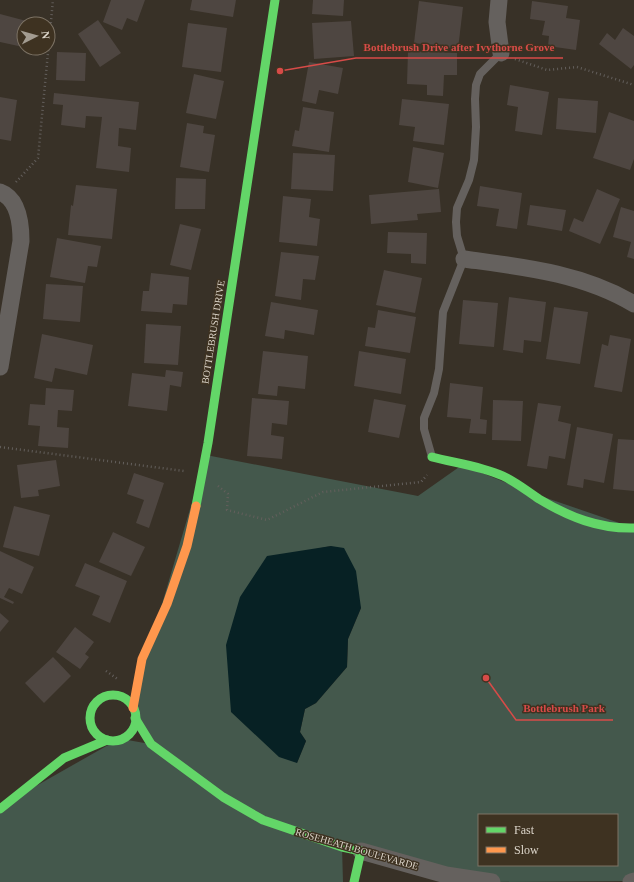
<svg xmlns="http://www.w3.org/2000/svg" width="634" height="882" viewBox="0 0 634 882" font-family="'Times New Roman',serif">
	<rect width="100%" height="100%" fill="#383127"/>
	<path fill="#44584c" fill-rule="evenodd" d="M206 455 418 496 462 465 529 492 634 528V881L492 882 342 847 343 882H0V809L13 799 117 740 122 739 150 744 131 709ZM331 546 361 608 348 639 347 667 316 703 305 709 300 732 306 741 297 763 306 551ZM479 815H617V865H479Z"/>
	<polygon fill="#072124" points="331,546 344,548 356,571 361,608 348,639 347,667 316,703 305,709 300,732 306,741 297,763 279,757 231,712 226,645 240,597 267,556"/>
	<g fill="#4e4641">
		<polygon points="111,0 145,0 137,22 127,18 122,30 103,22"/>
		<polygon points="192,0 236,0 233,17 190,10"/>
		<polygon points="313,0 344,0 343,16 312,14"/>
		<polygon points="419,1 463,7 458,49 414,43"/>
		<polygon points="532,1 568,6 566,18 580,20 576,50 548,46 549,36 542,35 545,21 530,19"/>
		<polygon points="0,14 34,23 34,24 24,24 23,47 0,42"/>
		<polygon points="98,20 121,53 100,67 78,34"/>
		<polygon points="351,21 354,56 314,59 312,23"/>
		<polygon points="188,23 227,28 221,72 182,67"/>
		<polygon points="623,28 634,36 634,65 631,69 599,44 607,33 615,40"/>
		<polygon points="408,51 457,53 457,75 444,75 443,96 427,95 427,85 407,84"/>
		<polygon points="57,52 86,53 85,81 56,80"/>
		<polygon points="309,62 343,68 338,94 319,90 316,104 302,101"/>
		<polygon points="194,74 224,81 216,119 186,113"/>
		<polygon points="510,85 549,92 542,135 515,131 518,107 507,105"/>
		<polygon points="54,93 139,102 136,130 119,128 118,146 131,148 129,172 96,168 102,117 86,116 85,128 61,125 63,105 53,104"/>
		<polygon points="0,97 17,100 11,141 0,139"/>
		<polygon points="558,98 598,101 596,133 556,129"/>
		<polygon points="402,99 449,104 444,145 413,141 415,127 399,125"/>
		<polygon points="303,107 334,112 329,152 292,146 295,130 299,131"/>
		<polygon points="609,112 634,121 634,159 630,170 593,158"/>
		<polygon points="187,123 204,126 203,133 215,135 209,172 180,167"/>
		<polygon points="413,147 444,153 438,188 408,182"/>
		<polygon points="293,153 335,155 333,191 291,189"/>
		<polygon points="176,178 206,179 205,209 175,209"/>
		<polygon points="76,185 117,189 112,239 68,235 71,205 73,206"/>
		<polygon points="480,186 522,193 517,229 496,226 499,209 477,206"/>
		<polygon points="439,189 441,212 417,214 418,220 371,224 369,195"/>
		<polygon points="597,189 620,199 600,244 569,231 574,218 583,222"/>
		<polygon points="283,196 311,199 309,217 320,219 317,246 279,242"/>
		<polygon points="530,205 566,210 562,231 527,225"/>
		<polygon points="621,207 634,211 634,259 627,257 631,242 613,237"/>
		<polygon points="180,224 201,229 191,270 170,265"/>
		<polygon points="388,232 427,233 426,264 411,263 411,254 387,253"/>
		<polygon points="57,238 101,246 97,267 88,266 85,283 50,277"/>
		<polygon points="281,252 319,256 315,280 303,279 301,300 275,296"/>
		<polygon points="384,270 422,278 415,313 376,305"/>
		<polygon points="151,273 189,277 187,305 173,304 172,313 141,311 143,291 149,291"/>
		<polygon points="46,284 83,286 80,322 43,319"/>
		<polygon points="509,297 546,302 541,342 524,340 523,353 503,350"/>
		<polygon points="463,300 498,303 494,347 459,344"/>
		<polygon points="271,302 318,310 314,335 285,330 284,339 265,336"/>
		<polygon points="554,307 588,312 580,364 546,359"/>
		<polygon points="378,310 416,317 410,353 365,346 368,327 375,328"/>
		<polygon points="146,324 181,326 178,365 144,363"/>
		<polygon points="42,334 93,345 87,375 55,368 52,382 34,378"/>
		<polygon points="610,335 631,339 622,392 594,387 602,344 608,346"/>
		<polygon points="263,351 308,356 305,389 278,386 277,396 258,394"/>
		<polygon points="359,351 406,359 401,394 354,386"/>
		<polygon points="166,370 183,372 181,387 170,385 167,411 128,406 132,373 165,377"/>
		<polygon points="450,383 483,387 480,419 487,420 486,434 469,433 471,419 447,417"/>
		<polygon points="46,388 74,390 72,411 58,410 57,427 69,428 68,448 38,446 40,426 28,425 30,404 45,405"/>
		<polygon points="252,398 289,401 287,425 272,423 271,435 284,437 282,459 247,456"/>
		<polygon points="374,399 406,405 399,438 368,432"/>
		<polygon points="493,400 523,401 521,441 492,440"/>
		<polygon points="538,403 561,406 558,421 571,424 565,459 549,456 547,469 527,466"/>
		<polygon points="577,427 613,434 604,483 584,479 583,488 567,485"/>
		<polygon points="618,439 634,440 634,491 613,489"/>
		<polygon points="56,460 60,486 38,490 39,496 21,498 17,465"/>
		<polygon points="134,473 164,483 149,528 136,523 144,500 127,494"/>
		<polygon points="14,506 50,515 39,556 3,547"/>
		<polygon points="113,532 145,547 131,576 99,562"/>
		<polygon points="0,551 34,567 22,594 9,588 4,597 14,602 13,604 0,598"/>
		<polygon points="85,563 127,581 110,623 92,615 100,596 75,586"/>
		<polygon points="0,613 9,621 0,632"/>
		<polygon points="75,627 94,642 85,654 89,657 80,669 56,652"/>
		<polygon points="53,657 71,676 44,703 25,683"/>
	</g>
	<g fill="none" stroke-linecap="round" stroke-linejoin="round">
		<g stroke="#635f5c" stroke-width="2.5" stroke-dasharray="1 3" stroke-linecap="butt">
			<polyline points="515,59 547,70 577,67 634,85"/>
			<polyline points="16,182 38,158 53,0"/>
			<polyline points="0,447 184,471"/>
			<polyline points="218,486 228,494 227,510 267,520 323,492 421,482 427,475"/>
			<polyline points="106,671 119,680"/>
		</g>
		<polyline stroke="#65615e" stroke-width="8" points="432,457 424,429 424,418 434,393 439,369 443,312 464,259 457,236 456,222 457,208 469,180 474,160 476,127 475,99 476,85 480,74 501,53"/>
		<g stroke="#65615e" stroke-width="17">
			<polyline points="499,0 497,22 501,53"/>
			<path d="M0 192C19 199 21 224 21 241L0 367"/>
			<path d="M464 259C523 267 582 273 634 304"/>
			<polyline points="361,851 446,875 492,882"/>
			<polyline points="631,882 634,881"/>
		</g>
		<g stroke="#63d668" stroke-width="9">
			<path d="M432 457C455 463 481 466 503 476 516 482 527 491 539 499 569 517 599 529 634 528"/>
			<polyline points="196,506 208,443 275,0"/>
			<circle cx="113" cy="718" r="23"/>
			<polyline points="135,718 151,744 223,797 263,820 342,847 361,851 354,882"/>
			<polyline points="0,809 64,758 107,740"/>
		</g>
		<polyline stroke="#ff974d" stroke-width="9" points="133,708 142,659 167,604 187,546 196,506"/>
	</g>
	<g text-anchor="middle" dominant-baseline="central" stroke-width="3" stroke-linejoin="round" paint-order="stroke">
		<g font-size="10" fill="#dcd5ca" stroke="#3e3221">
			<text transform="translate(213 332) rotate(-81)">BOTTLEBRUSH DRIVE</text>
			<text transform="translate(357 849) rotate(16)">ROSEHEATH BOULEVARDE</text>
		</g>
	</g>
	<path fill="none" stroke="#d74b48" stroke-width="1.5" d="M280 71L356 58H563M486 678L516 720H613"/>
	<g fill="#d74b48" stroke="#3e3221" stroke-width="1.5">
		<circle cx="280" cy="71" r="4"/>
		<circle cx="486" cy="678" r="4"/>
	</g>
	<g font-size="11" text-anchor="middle" font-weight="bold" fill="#d74b48" stroke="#3e3221" stroke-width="3" stroke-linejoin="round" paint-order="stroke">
		<text x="459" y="51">Bottlebrush Drive after Ivythorne Grove</text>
		<text x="564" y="712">Bottlebrush Park</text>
	</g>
	<rect x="478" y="814" width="140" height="52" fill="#3e3221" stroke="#7d7365"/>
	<rect x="486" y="827" width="20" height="6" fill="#63d668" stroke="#7d7365"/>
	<text x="514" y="834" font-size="12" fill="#dcd5ca">Fast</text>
	<rect x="486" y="847" width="20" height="6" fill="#ff974d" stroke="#7d7365"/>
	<text x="514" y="854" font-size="12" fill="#dcd5ca">Slow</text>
	<g transform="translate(36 36) rotate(84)"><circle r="19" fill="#3e3221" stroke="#7d7365"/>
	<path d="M0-3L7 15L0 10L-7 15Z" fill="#a39c91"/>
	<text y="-6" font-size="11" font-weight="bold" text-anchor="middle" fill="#dcd5ca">N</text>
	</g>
</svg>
